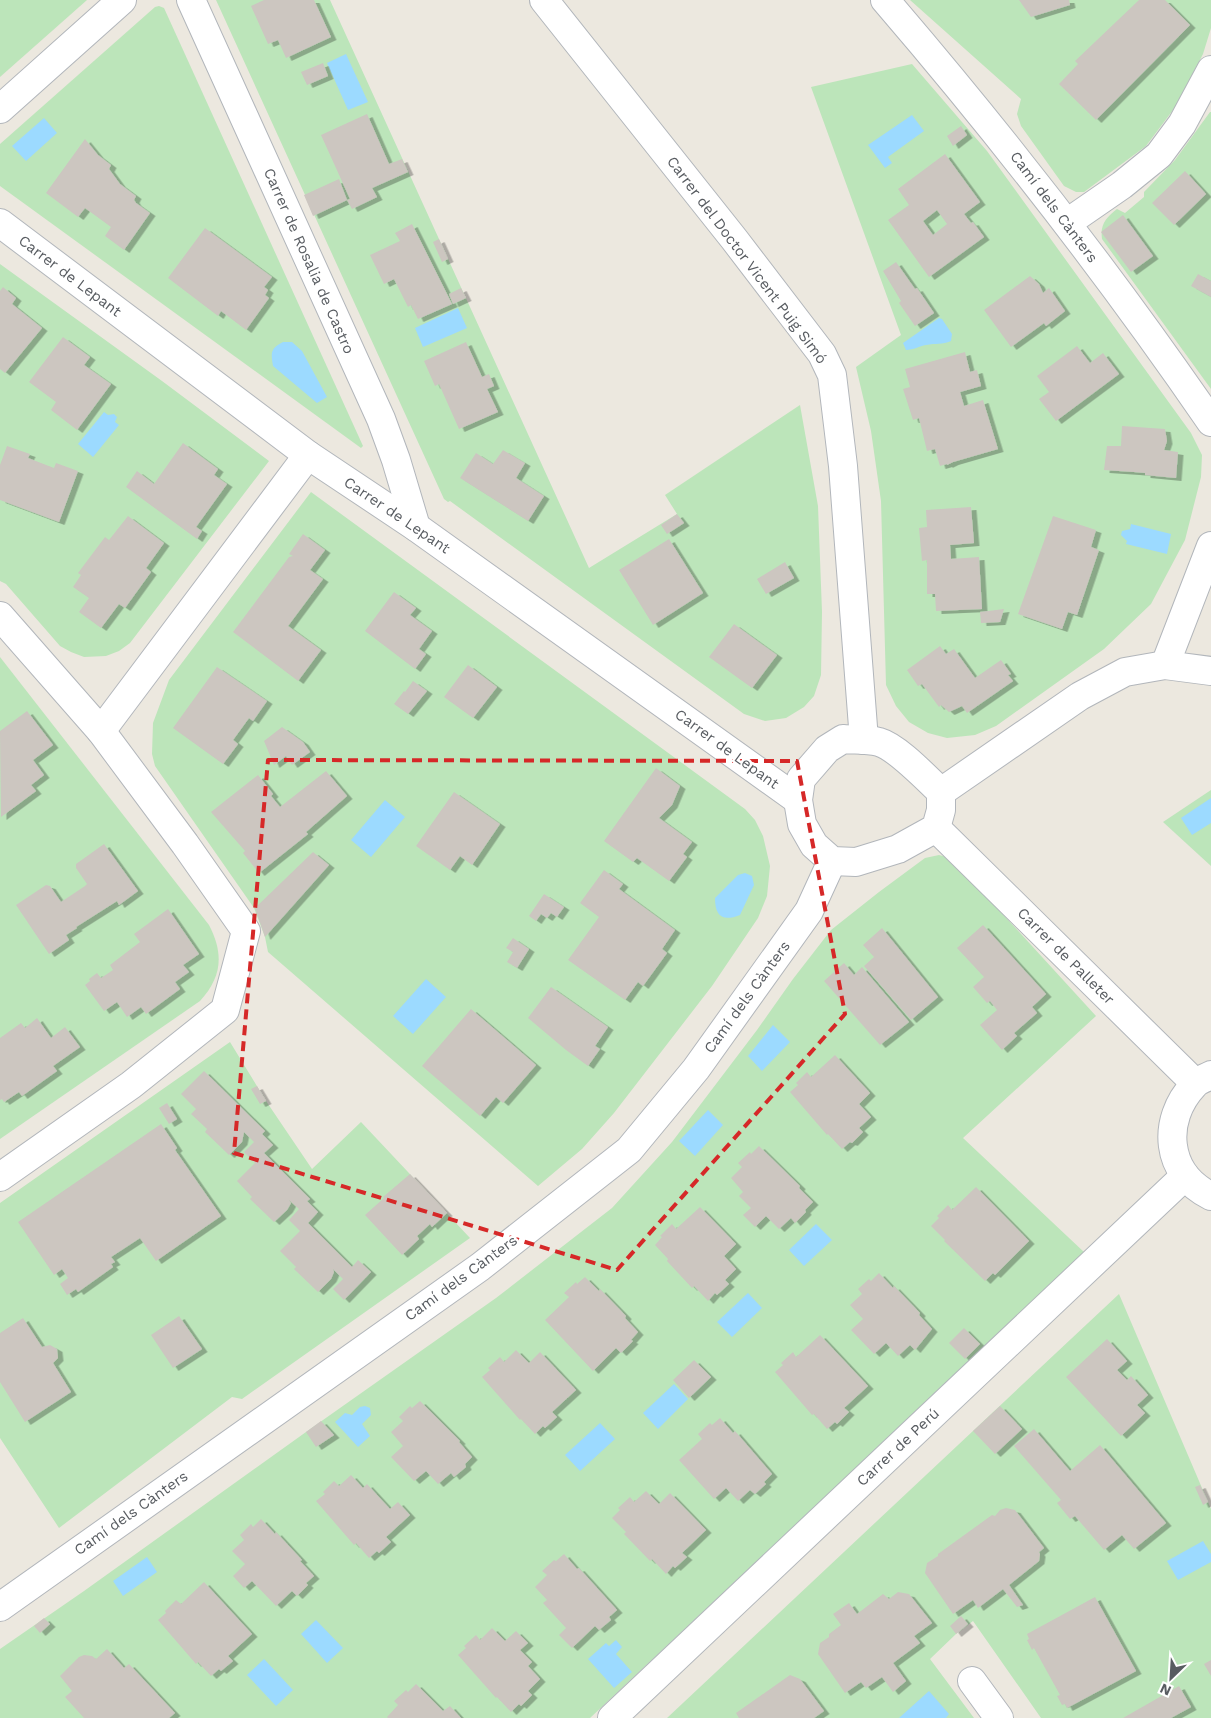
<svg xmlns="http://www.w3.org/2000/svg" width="1211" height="1718" viewBox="0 0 1211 1718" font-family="'Work Sans',sans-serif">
	<defs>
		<filter id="shadow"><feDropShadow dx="5.5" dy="3" stdDeviation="0" flood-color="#0004"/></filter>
	</defs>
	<rect width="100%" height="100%" fill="#ece8df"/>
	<g fill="#bce5ba">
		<polygon points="0,0 87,0 0,77"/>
		<polygon points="216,0 330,0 589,568 677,514 665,495 800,405 818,506 822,612 821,675 814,696 804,707 786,718 765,721 744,714 450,501 448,502 444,499"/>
		<polygon points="910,0 1211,0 1211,28 1203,54 1176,106 1146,146 1084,192 1076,192 1064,186 1021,126 1017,114 1021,99"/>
		<polygon points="159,6 164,8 363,446 361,448 0,186 0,144 155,7"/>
		<polygon points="912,64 987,151 1191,433 1202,455 1201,477 1185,540 1151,604 1104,649 996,726 975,735 947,738 928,733 909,722 896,706 886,685 881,501 871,431 856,367 901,335 811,87"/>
		<path d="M1210 112H1211V389L1102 239C1100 224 1106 218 1117 209L1125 213 1144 197V192L1175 160Z"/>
		<polygon points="0,264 162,381 269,461 130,643 119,651 106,656 84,657 71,652 60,646 6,584 0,581"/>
		<polygon points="311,492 745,809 755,820 763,836 770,866 767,896 758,918 712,986 614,1113 582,1149 538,1186 268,952 265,937 254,908 155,766 152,754 153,723 169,680"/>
		<path d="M0 657 209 925C224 954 222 977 200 1001L0 1139Z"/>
		<polygon points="1211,790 1211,866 1163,822"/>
		<polygon points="939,855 951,858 956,863 1096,1016 963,1138 1085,1253 590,1718 0,1718 0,1649 84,1591 306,1432 496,1298 612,1208 672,1142 757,1030 793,979 831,930 879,892 925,858"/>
		<polygon points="230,1042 266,1101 312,1169 361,1122 470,1238 242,1399 232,1397 59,1528 0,1438 0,1203"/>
		<polygon points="1119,1294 1211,1509 1211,1718 1041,1718 973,1621 956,1634 930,1659 974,1718 667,1718"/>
	</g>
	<g fill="#9cdaff">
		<polygon points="346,54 368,102 348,110 327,63"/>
		<polygon points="912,115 924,131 888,157 892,163 885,168 868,145"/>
		<polygon points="44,118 57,133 26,161 12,146"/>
		<polygon points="458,308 467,328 423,347 415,328"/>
		<path d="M939 318 942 319 952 334 951 341C942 345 936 343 926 345 919 346 914 350 906 350L903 343Z"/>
		<path d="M283 342H292L302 351 327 397 317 403 273 366C271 352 270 349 283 342Z"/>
		<polygon points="104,412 108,415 114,414 117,417 115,422 119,425 93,457 78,444"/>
		<polygon points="1131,524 1171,534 1167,554 1126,544 1127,541 1121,535 1122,531 1130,529"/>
		<polygon points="1211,798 1211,823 1192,835 1181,818"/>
		<polygon points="385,800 405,817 371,857 351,840"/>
		<path d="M745 873 752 876 754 885 740 915C722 922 715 916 715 898L738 875Z"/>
		<polygon points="426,979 446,997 413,1034 393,1016"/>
		<polygon points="773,1025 790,1042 762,1071 748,1056"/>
		<polygon points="708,1110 723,1125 695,1156 679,1141"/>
		<polygon points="816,1224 832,1240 804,1266 789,1250"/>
		<polygon points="748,1293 762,1308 732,1337 717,1322"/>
		<polygon points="674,1384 688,1399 658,1429 643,1413"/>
		<polygon points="365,1406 370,1408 371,1415 362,1424 370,1436 358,1447 335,1422 345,1413 352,1415 360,1407"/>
		<polygon points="600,1423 615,1439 580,1471 565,1455"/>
		<polygon points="1203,1541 1211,1554 1211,1562 1178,1580 1167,1561"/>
		<polygon points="147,1557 157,1572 123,1596 113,1581"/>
		<polygon points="316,1620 343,1648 327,1663 301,1634"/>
		<polygon points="616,1640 622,1647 616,1654 632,1672 614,1688 588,1659 606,1643 609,1646"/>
		<polygon points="264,1659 293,1690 276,1706 247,1675"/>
		<polygon points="929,1691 949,1714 946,1718 899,1718"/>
	</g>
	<g fill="#ccc6c0" fill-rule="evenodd" filter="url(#shadow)">
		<polygon points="264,0 314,0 331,37 286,58 278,40 268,44 251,6"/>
		<polygon points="1019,0 1069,0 1070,5 1031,17"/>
		<polygon points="1139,0 1165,0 1190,25 1096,120 1059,84 1078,64 1075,61"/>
		<polygon points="323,63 328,76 307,85 301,72"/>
		<polygon points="367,114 389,164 402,159 408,172 372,188 377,197 352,209 347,200 313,216 304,195 339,179 347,200 350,199 321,135"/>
		<polygon points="961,126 967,135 953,146 947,136"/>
		<polygon points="85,139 98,155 111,165 109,169 120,184 136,196 134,200 136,203 150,213 124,250 105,236 111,227 85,208 78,217 46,193"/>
		<path d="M945 154 980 202 964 214 971 223 973 222 984 237 929 277 888 220 909 205 898 189ZM937 210 947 224 933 235 923 221Z"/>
		<polygon points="1185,171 1206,194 1174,225 1152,203"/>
		<polygon points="1123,215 1153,256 1131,272 1101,232"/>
		<polygon points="412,224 452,304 418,319 411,305 408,307 394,279 384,284 370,255 400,241 395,233"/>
		<polygon points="205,228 272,277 264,287 268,290 265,295 269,298 246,330 221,311 218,316 168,278"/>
		<polygon points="439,239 448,259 442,262 433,242"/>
		<polygon points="896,262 915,289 917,288 934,313 915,326 899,303 901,301 883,271"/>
		<polygon points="1198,274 1211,281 1211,297 1191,286"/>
		<polygon points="1030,276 1039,284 1043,293 1049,288 1065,311 1046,326 1044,323 1011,347 984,310"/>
		<polygon points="3,287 16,298 12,304 42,328 5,373 0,369 0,291"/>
		<polygon points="461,288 466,298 453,304 449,294"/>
		<polygon points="63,337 90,357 84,365 111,384 77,430 51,410 56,402 29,382"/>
		<polygon points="466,342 482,377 489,374 494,386 487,389 498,412 459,429 439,384 435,386 424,361"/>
		<polygon points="1077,346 1090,363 1103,353 1119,374 1056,421 1039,399 1049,392 1037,376"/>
		<polygon points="965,352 970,372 977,370 981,386 960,392 964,406 983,400 998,449 953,462 947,465 947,464 940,466 935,449 927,451 919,418 913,420 903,389 910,387 905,369"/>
		<polygon points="1122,426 1165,429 1167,441 1164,450 1178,452 1176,478 1145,475 1145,473 1134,472 1104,470 1107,446 1121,446"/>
		<polygon points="183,443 218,469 214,475 227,484 196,527 202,531 197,539 126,487 137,471 154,484"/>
		<polygon points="7,446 30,454 28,458 54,468 56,463 78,471 59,522 0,500 0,465"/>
		<polygon points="503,450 525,463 516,478 544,496 528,521 460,478 476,453 493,464"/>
		<polygon points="971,507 974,543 950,545 951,559 979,557 982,609 936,611 935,594 927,594 927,560 922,561 919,528 927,527 926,510"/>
		<polygon points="677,514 684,523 667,534 661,525"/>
		<polygon points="128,516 164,543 146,568 151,572 125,608 119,604 101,628 79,612 89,598 73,587 81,575 78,573 105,537 109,540"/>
		<polygon points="1053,516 1096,530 1091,547 1099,550 1077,615 1068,612 1062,629 1018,614"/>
		<polygon points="303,534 325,550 310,570 323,579 288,626 321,650 298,681 233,632 289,557 293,556 289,554"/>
		<polygon points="669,539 703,593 653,625 619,570"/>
		<polygon points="785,562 794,578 766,594 757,579"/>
		<polygon points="394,592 416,608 410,615 432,631 419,649 426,654 415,669 365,631"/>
		<polygon points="1004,609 1000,622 981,623 980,612"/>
		<polygon points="734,624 777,655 752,688 709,657"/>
		<polygon points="940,646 946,654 954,649 975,678 1001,660 1011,674 1008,675 1013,681 967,713 962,706 949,712 941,705 939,707 922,684 918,686 907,670"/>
		<polygon points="468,665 497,687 473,718 444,697"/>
		<polygon points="217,667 267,701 253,721 249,718 233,740 238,744 223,764 173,728"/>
		<polygon points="413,681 427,691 408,714 394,704 404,691 405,692"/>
		<polygon points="27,711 53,745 33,760 44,775 31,785 36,791 1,817 0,731"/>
		<polygon points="282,727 303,742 310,752 292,765 286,756 274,765 264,741"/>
		<polygon points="656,768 680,786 672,805 659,818 692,842 683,854 687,857 669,881 637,858 633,862 604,841"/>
		<polygon points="326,771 347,796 306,832 308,834 259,873 243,853 245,851 211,812 258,775 273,794 271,796 280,807"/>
		<polygon points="454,792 500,824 472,865 460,856 450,870 416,846"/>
		<polygon points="104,844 138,891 119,905 117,901 76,927 77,928 66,935 69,940 49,954 16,905 46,885 50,886 61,902 85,886 87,884 76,868 76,864"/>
		<polygon points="313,852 329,865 265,937 255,908"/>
		<polygon points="604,870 623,884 619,889 675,930 662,949 667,953 643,986 638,982 625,1000 568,960 599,917 580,903"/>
		<polygon points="544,894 564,907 557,917 551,913 547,918 541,914 536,921 529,916"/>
		<polygon points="168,909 199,954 183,965 189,972 175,982 180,989 146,1014 141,1007 127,1017 117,1002 104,1011 85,985 90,981 89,979 97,973 101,978 113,970 110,965 140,942 134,934"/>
		<polygon points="983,925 1046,994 1032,1007 1037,1013 1014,1033 1017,1036 1002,1050 980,1025 997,1010 990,1001 987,1003 973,987 984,977 957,948"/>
		<polygon points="882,928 938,997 911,1020 864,966 874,957 863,945"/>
		<polygon points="513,938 529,949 517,968 507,962 513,952 506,948"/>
		<polygon points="844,963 854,975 862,967 909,1022 880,1045 824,981"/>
		<polygon points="551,987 608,1027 595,1046 600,1049 588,1066 566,1050 528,1018"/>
		<polygon points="471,1009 536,1065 503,1103 496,1097 480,1116 422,1066"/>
		<polygon points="37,1018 51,1038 65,1027 80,1047 53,1066 57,1071 22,1096 19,1092 4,1102 2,1099 0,1100 0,1038 21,1023 25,1028"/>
		<polygon points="835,1055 870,1093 859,1104 871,1117 859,1128 863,1132 852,1143 850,1142 842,1149 828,1134 827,1135 790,1092 798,1085 796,1083 807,1072 811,1077"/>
		<polygon points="204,1071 265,1131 262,1134 273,1145 264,1153 310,1199 307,1201 318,1212 308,1223 352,1267 358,1260 371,1272 344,1300 333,1289 343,1279 333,1269 334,1272 331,1279 318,1292 294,1269 296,1267 280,1251 300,1231 289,1220 299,1209 289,1200 291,1203 287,1210 274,1222 250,1199 252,1197 237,1181 255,1163 244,1152 254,1142 244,1132 242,1142 229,1155 205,1132 207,1129 191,1114 196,1109 181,1094"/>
		<polygon points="257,1086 266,1101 260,1104 251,1089"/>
		<polygon points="167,1103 177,1119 169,1124 159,1108"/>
		<polygon points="161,1124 177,1148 175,1150 221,1216 156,1261 140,1238 111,1257 115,1262 111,1264 113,1267 78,1292 76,1289 67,1295 60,1284 68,1278 62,1269 54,1275 18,1222"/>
		<polygon points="759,1146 800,1186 799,1188 813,1202 805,1210 806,1212 795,1223 791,1218 779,1229 766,1216 755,1227 743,1215 751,1208 739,1196 743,1192 731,1178 742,1167 738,1163 750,1152 751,1154"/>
		<polygon points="410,1174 447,1213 432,1227 430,1224 417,1236 419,1239 402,1255 365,1215 384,1198 383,1197"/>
		<polygon points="976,1187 1029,1241 995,1275 993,1273 985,1281 944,1241 945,1240 931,1226 939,1218 937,1216 948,1205 952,1210"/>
		<polygon points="700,1207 736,1244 724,1256 736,1269 725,1280 729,1284 717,1295 715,1293 708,1301 694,1286 692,1288 667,1261 668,1259 655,1245 662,1237 660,1236 672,1224 676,1229"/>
		<polygon points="879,1273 893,1288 894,1286 920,1313 919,1315 932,1329 915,1350 910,1345 898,1356 886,1343 874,1354 851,1330 863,1319 850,1305 862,1294 858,1289 869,1279 871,1281"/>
		<polygon points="585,1277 599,1291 600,1289 626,1316 625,1318 638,1332 631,1340 633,1341 621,1353 616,1348 593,1371 545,1320 569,1297 564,1293 576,1282 577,1284"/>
		<polygon points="179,1316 202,1349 173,1368 151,1335"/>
		<polygon points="23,1318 42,1347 50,1345 57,1349 58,1358 53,1363 71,1392 25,1422 0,1382 0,1333"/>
		<polygon points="964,1328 980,1344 965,1359 949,1343"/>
		<polygon points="820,1335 868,1386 844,1408 849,1412 837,1424 835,1422 827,1429 814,1414 812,1415 775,1372 783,1365 781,1363 793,1352 796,1357"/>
		<polygon points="1107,1339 1127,1361 1117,1370 1127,1380 1131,1376 1148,1395 1137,1405 1145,1413 1121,1436 1066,1377"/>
		<polygon points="516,1350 529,1363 540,1352 576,1390 552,1412 557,1417 545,1428 543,1426 535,1434 521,1419 520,1420 482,1377 490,1370 488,1368 500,1357 504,1362"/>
		<polygon points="694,1360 711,1377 689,1398 673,1380"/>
		<polygon points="420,1401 460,1441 459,1442 472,1457 465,1464 466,1467 454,1477 451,1473 438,1484 426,1471 414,1481 391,1457 403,1446 391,1432 403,1421 399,1417 410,1406 412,1408"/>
		<polygon points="1000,1406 1022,1429 995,1454 973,1431"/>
		<polygon points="720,1418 733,1433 735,1431 772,1474 764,1482 766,1484 755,1494 750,1490 738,1501 726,1488 714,1499 679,1460 702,1439 698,1434 710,1423 712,1425"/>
		<polygon points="321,1421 334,1435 316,1447 306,1432"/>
		<polygon points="1034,1429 1070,1471 1100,1445 1166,1523 1134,1549 1122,1535 1104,1550 1075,1516 1070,1519 1057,1503 1061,1500 1014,1446"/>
		<polygon points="351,1475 363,1488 367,1484 390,1509 398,1502 410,1515 386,1537 391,1542 379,1553 377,1551 369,1558 356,1543 354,1545 316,1501 325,1494 323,1492 334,1481 339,1486"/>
		<polygon points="1200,1485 1208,1502 1203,1505 1195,1487"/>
		<polygon points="646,1491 659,1504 670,1493 706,1530 682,1553 687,1557 675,1568 673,1566 666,1574 652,1559 650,1561 624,1534 626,1532 612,1518 620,1510 618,1508 630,1497 634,1502"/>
		<polygon points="1006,1508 1015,1510 1044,1548 1039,1552 1040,1554 1039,1561 1009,1585 1023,1605 1017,1607 1003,1589 978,1608 973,1600 953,1614 925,1573 927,1563 938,1556 938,1554 992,1515 995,1516 1000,1510"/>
		<polygon points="261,1519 275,1534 276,1532 302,1560 300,1561 314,1576 306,1583 308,1585 297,1596 292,1591 276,1606 252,1581 244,1588 233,1576 245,1564 232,1551 244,1540 240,1535 251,1524 253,1527"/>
		<polygon points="564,1554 577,1569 579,1568 617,1610 609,1617 611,1620 599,1630 595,1626 572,1648 559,1635 566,1628 543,1603 547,1600 535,1587 547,1575 542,1571 554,1560 556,1561"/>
		<polygon points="204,1582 252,1634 228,1656 233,1661 221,1671 219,1669 211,1676 198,1662 196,1664 158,1620 166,1613 165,1611 176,1600 181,1604"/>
		<polygon points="898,1592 909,1594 932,1623 914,1636 920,1643 893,1663 906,1681 893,1692 882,1677 866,1688 861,1682 845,1693 818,1654 820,1643 829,1637 829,1634 841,1625 833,1614 849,1603 857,1614 883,1594 889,1599"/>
		<polygon points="1095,1597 1136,1671 1067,1708 1065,1704 1062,1705 1057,1696 1060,1695 1034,1648 1032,1650 1027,1640 1029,1639 1027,1634"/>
		<polygon points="961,1616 968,1624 956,1634 950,1626"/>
		<polygon points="44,1618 50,1624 40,1633 34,1626"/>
		<polygon points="492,1628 505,1641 516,1631 528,1643 520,1650 532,1662 528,1666 540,1679 528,1691 532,1695 521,1706 519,1704 511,1712 497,1697 496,1698 458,1655 466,1648 464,1646 476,1635 480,1640"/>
		<polygon points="107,1649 124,1668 129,1664 175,1713 169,1718 84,1718 65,1697 72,1691 60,1676 79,1657 84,1655 92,1656 96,1659"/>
		<polygon points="1211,1660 1211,1676 1204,1664"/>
		<polygon points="790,1675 800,1679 824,1711 814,1718 739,1718 736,1713"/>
		<polygon points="416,1684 443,1711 450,1706 461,1718 388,1718 387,1717 398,1705 394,1701 406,1690 408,1692"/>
		<polygon points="1179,1686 1191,1707 1171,1718 1123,1718"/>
	</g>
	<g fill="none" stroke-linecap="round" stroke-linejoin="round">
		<g stroke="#b2b6bb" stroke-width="30">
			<g id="minor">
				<polyline points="191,0 381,419 396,460 416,527"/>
				<polyline points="544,0 734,239 822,354 832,375 843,466 864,740"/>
				<path d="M885 0C1001 135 1110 275 1211 422"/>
				<polyline points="0,109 122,0"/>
				<polyline points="0,223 308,455 416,527 798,800"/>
				<polyline points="1067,223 1122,185 1159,155 1182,124 1211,70"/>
				<polyline points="0,616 101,731 308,455"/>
				<polyline points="1165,665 1211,546"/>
				<path d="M843 739C855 740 867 739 879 742 897 747 926 778 941 792V810L936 828 898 849 856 862 832 861 814 845 802 824 798 800 801 779 827 749Z"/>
				<polyline points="941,792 1080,696 1125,672 1165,665 1211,671"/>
				<polyline points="936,828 1195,1083"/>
				<path d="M1211 1075C1206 1078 1198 1080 1194 1085 1161 1120 1165 1174 1211 1196"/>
				<polyline points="0,1177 131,1085 225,1010 246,931 185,844 101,731"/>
				<polyline points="0,1607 480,1267 629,1150 696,1069 809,911 832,861"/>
				<polyline points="972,1681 999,1718"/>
				<polyline points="612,1718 1185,1176"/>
			</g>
		</g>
		<use href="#minor" stroke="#fff" stroke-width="28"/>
	</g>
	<path fill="none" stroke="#d62828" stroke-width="4" stroke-dasharray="10 6" stroke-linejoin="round" d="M268 760 797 761 845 1014 617 1270 234 1153Z"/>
	<g text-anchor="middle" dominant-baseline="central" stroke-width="5" stroke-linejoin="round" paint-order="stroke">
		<g font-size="15" fill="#585c61" stroke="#fff">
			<text transform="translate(1054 207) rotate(53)">Camí dels Cànters</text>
			<text transform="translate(747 260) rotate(53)">Carrer del Doctor Vicent Puig Simó</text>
			<text transform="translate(309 261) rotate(66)">Carrer de Rosalia de Castro</text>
			<text transform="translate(70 276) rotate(37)">Carrer de Lepant</text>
			<text transform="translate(397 515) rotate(34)">Carrer de Lepant</text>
			<text transform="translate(727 749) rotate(36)">Carrer de Lepant</text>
			<text transform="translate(1066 956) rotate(45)">Carrer de Palleter</text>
			<text transform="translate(747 997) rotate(-54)">Camí dels Cànters</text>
			<text transform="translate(461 1278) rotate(-36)">Camí dels Cànters</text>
			<text transform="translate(898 1447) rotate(-43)">Carrer de Perú</text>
			<text transform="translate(131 1513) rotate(-35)">Camí dels Cànters</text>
		</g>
	</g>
	<g transform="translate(1171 1678) rotate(205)" stroke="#ffffff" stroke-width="4" paint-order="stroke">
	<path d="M0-4L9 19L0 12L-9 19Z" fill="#585c61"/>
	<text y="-8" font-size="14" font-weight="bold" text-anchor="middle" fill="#585c61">N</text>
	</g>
</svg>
